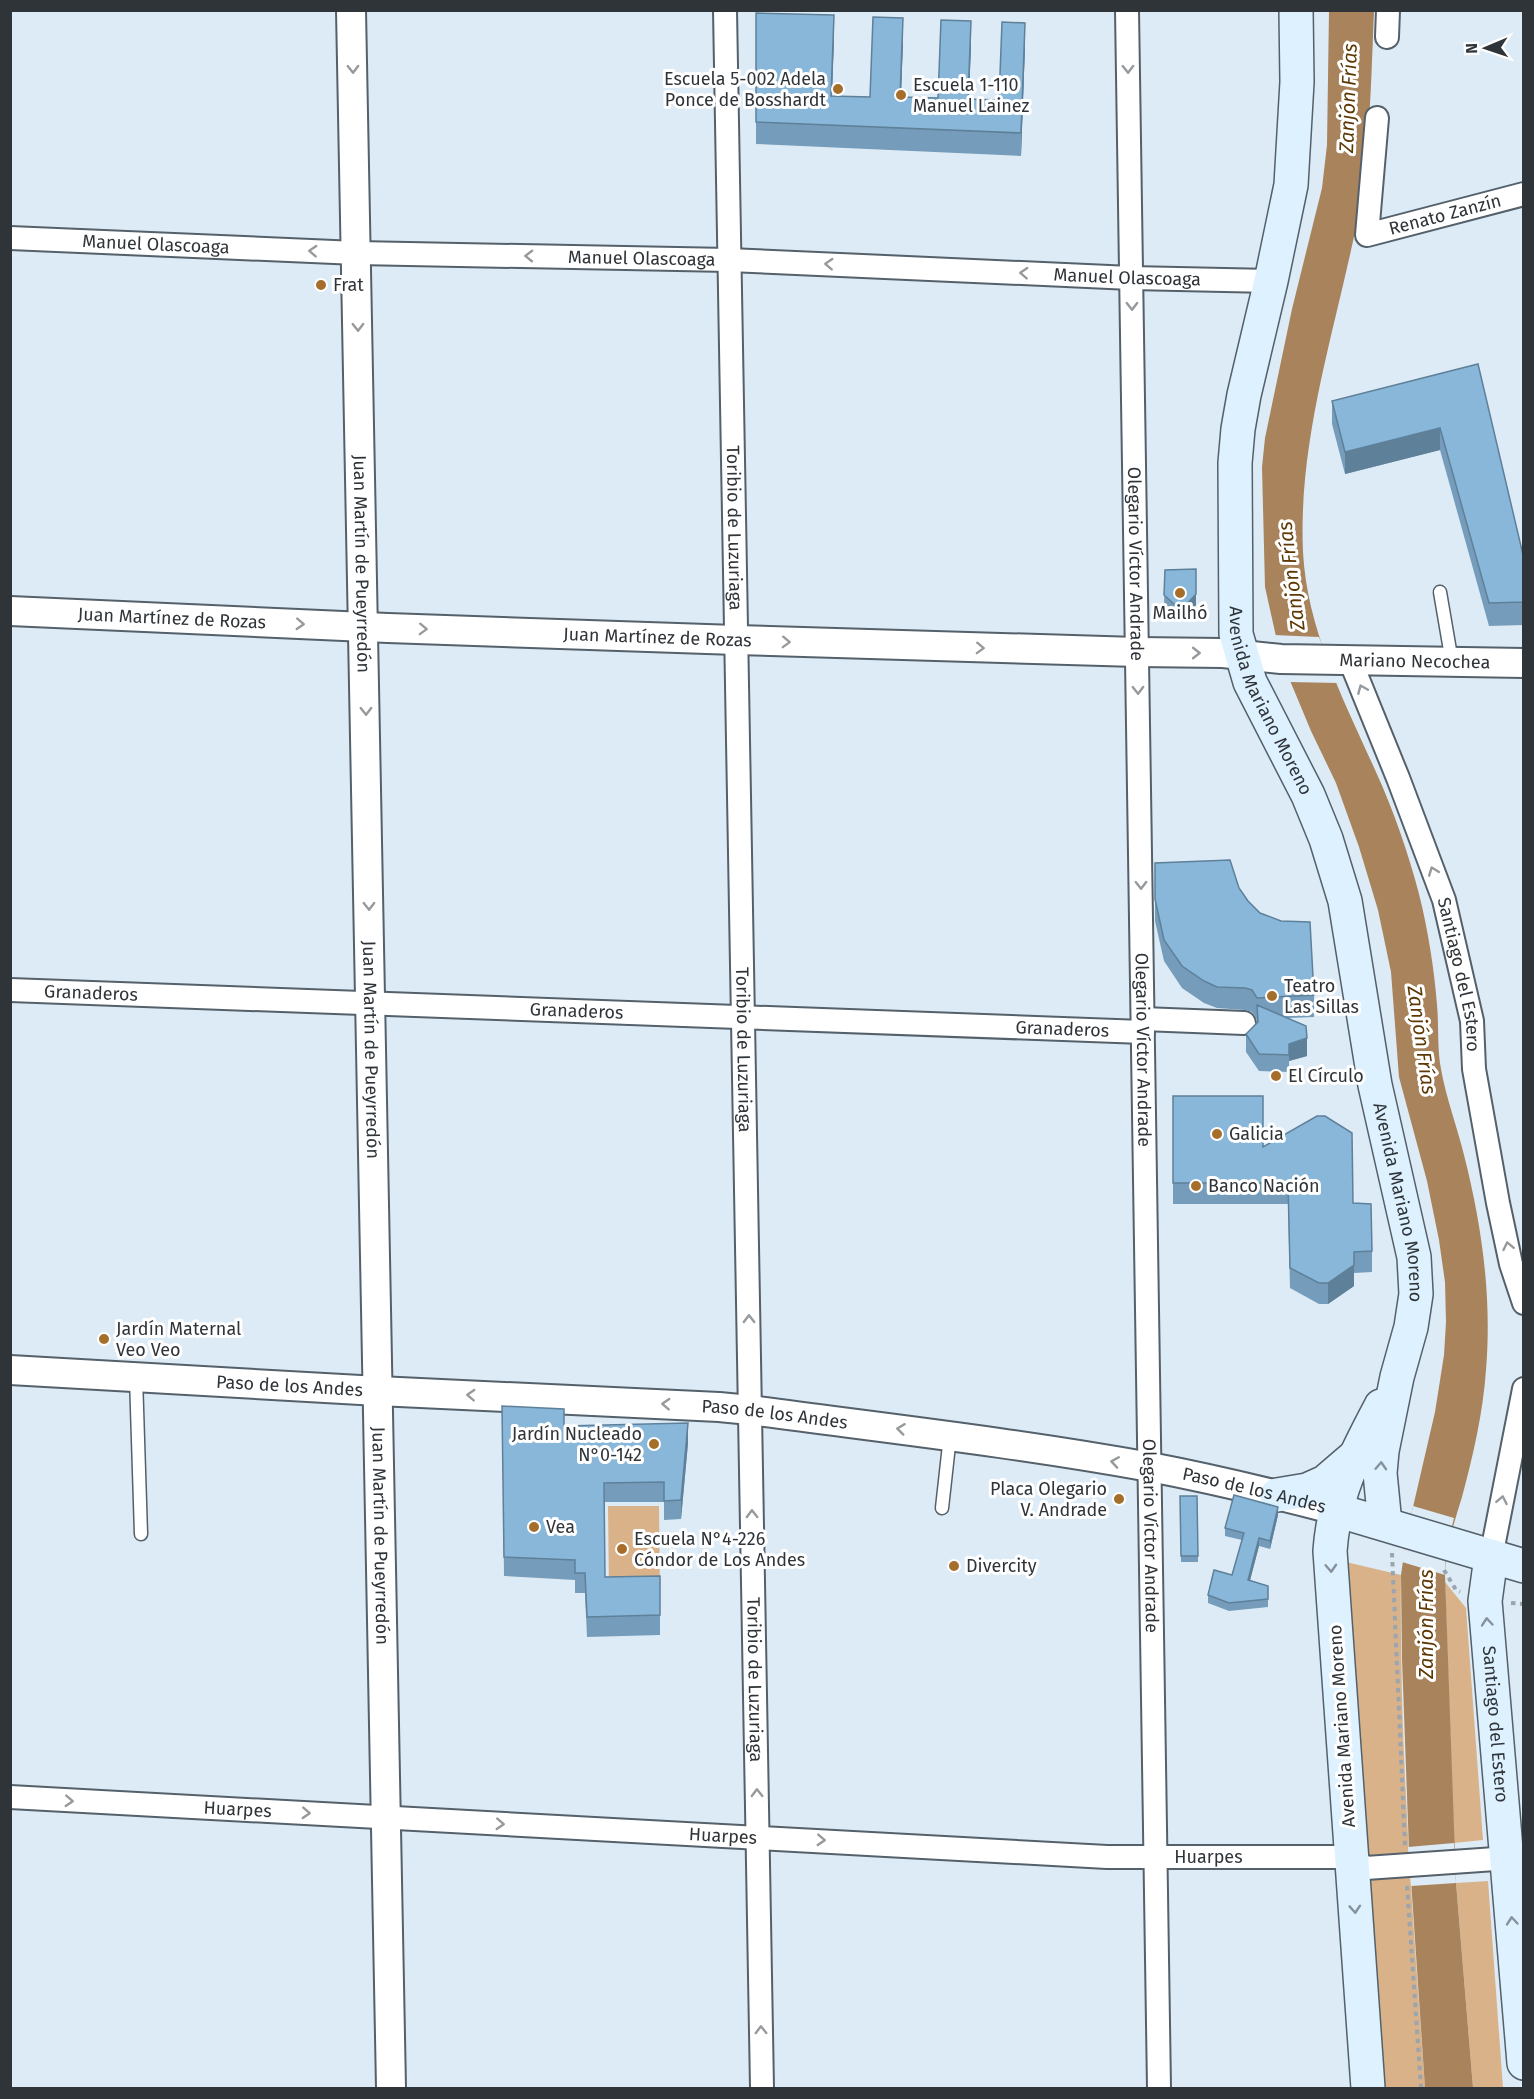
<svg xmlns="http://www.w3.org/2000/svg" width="1534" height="2099" viewBox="0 0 1534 2099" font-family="'Fira Sans',sans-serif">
	<rect width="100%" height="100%" fill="#ddebf6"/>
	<g fill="#d9b289">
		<polygon points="608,1506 659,1506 660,1594 609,1594"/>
		<path d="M1346 1562 1401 1575C1399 1746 1413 1918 1425 2088H1385Z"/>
		<polygon points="1445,1582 1466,1608 1483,1840 1454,1843"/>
		<polygon points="1488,1881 1503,2088 1473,2088 1456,1883"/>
	</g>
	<path fill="#a8835b" d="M1329 11H1374C1371 81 1370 158 1356 227 1334 334 1298 441 1303 552 1307 630 1345 703 1376 772 1393 809 1409 855 1419 894 1428 930 1434 968 1437 1005 1439 1027 1437 1048 1441 1069 1446 1098 1457 1126 1464 1155 1482 1226 1492 1297 1486 1370 1483 1413 1473 1456 1462 1497 1454 1523 1446 1547 1445 1575L1456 1883 1473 2088H1425L1409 1850 1402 1659 1401 1575 1407 1533 1435 1412 1444 1355 1446 1322 1445 1282 1439 1240 1427 1181 1399 1077 1391 972 1378 910 1359 847 1336 783 1311 731 1281 659 1265 587 1262 467 1265 438 1292 309 1322 188 1327 145Z"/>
	<g fill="#ddebf6">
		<polygon points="1274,635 1319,637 1338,683 1289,682"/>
		<polygon points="1413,1506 1454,1518 1446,1550 1445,1575 1402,1562"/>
		<polygon points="1454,1843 1456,1883 1411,1886 1408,1847"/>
	</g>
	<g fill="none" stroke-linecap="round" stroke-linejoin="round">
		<g stroke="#54606a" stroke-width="15">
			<g id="service">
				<polyline points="1440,592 1452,662"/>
				<polyline points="136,1377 141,1534"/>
				<polyline points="942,1508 950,1436"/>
			</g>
		</g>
		<g stroke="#54606a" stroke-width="26">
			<g id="minor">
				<path id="s1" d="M725 10 762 2088"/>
				<path id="s2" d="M1127 10 1159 2088"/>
				<polyline points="1387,37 1388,10"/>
				<path id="s3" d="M1377 118 1367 235 1524 194"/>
				<path id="s4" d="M10 238 357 253 729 260 1131 278 1271 281"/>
				<path id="s5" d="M1350 660 1398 778 1444 900 1472 1021 1474 1069 1498 1203 1511 1264 1524 1303"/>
				<path id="s6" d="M10 990 1143 1032"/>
				<polyline points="1143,1019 1244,1023"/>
				<polyline points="1491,1557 1524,1389"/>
				<path id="s7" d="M10 1797 1107 1857H1351L1366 1868 1524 1857"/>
			</g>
		</g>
		<g stroke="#54606a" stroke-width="32">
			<g id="tertiary">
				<path id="s8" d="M351 10 391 2088"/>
				<path id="s9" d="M10 611 388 628 736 640 1137 652 1223 653 1281 659 1524 663"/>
				<path id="s10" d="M10 1370 378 1391 719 1407 750 1410C884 1428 1018 1443 1150 1467 1213 1479 1275 1494 1336 1510"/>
			</g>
		</g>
		<g stroke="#54606a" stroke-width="36">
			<g id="secondary">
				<path id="s11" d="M1296 10 1297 82 1291 185 1271 281 1244 395 1238 429 1235 463 1236 634 1250 682 1308 795 1326 839 1345 901 1375 1085 1414 1257 1416 1294 1411 1327 1397 1377 1382 1451 1380 1473 1385 1524"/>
				<polyline points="1277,1495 1307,1490 1325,1482 1353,1458"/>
				<polyline points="1336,1510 1524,1566"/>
				<path id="s12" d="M1491 1557 1485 1601 1524 2063"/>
				<path d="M1368 2088 1330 1551C1334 1494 1355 1455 1381 1406"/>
			</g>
		</g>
		<g stroke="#9ba5ae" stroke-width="4" stroke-dasharray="4.5 4.5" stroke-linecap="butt">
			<polyline points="1392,1553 1405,1846"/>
			<polyline points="1444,1570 1456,1590 1460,1592"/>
			<polyline points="1511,1603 1524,1604"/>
			<polyline points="1407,1886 1421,2088"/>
		</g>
		<use href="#service" stroke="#fff" stroke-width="12"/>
		<use href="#minor" stroke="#fff" stroke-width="22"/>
		<use href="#tertiary" stroke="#fff" stroke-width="28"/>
		<use href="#secondary" stroke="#def1ff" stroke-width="33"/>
	</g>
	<g fill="#759dbb">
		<polygon points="756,13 834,38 832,96 870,97 903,41 901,97 938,98 971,44 969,99 999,100 1025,46 1021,156 756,144"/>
		<polygon points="1478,364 1524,559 1524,625 1489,626 1440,450 1345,474 1332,424 1332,401"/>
		<polygon points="1196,569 1196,605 1187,616 1175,616 1164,607 1165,570"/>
		<polygon points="1155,863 1239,888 1314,995 1314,1017 1289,1018 1307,1056 1289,1061 1289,1072 1259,1071 1246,1052 1246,1034 1257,1022 1257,1020 1252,1012 1245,1010 1217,1008 1204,1003 1182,988 1164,961 1155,921"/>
		<polygon points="1173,1096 1263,1147 1353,1203 1372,1251 1372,1272 1354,1273 1354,1286 1328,1304 1319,1304 1290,1288 1288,1204 1173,1204"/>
		<polygon points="502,1406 564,1426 688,1443 681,1519 664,1520 664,1502 604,1502 605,1577 660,1615 660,1635 587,1637 585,1593 575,1593 575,1580 504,1576"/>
		<polygon points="1180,1496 1197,1496 1198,1562 1181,1562"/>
		<polygon points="1278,1515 1270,1549 1259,1546 1250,1580 1268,1586 1268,1607 1229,1611 1208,1603 1208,1595 1232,1575 1242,1540 1225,1536 1225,1528"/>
	</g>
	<g fill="#5f8099">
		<polygon points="834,15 834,38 831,119 831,96"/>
		<polygon points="903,18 903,41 900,120 900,97"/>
		<polygon points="971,21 971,44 968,122 968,99"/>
		<polygon points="1025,23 1025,46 1021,156 1021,133"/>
		<polygon points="1440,428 1440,450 1345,474 1345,452"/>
		<polygon points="1196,594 1196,605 1187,616 1187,604"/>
		<polygon points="1307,1038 1307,1056 1289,1061 1289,1044"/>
		<polygon points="1354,1265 1354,1286 1328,1304 1328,1283"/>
		<polygon points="688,1423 688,1443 681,1519 681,1500"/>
		<polygon points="1278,1507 1278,1515 1270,1549 1270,1541"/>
		<polygon points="1259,1538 1259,1546 1248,1588 1248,1580"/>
	</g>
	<g fill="#88b7da" stroke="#5f8099" stroke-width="1.5">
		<polygon points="756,13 834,15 831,96 870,97 873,17 903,18 900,97 938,98 941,20 971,21 968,99 999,100 1002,22 1025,23 1021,133 756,122"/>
		<polygon points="1478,364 1524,559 1524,602 1489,603 1440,428 1345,452 1332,401"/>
		<polygon points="1196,569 1196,594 1187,604 1175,605 1164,595 1165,570"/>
		<polygon points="1230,860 1239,888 1248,901 1260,913 1281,921 1310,922 1314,995 1257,998 1252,990 1245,988 1217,987 1204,981 1182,966 1164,940 1155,899 1155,863"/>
		<polygon points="1257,1005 1306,1026 1307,1038 1289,1044 1289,1055 1259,1054 1246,1034 1258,1022"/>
		<polygon points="1173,1096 1263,1096 1263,1147 1317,1116 1325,1116 1352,1133 1353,1203 1371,1204 1372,1251 1354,1252 1354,1265 1328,1283 1319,1283 1290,1268 1288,1183 1173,1183"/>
		<polygon points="502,1406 564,1409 564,1426 688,1423 681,1500 664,1501 664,1482 604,1483 605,1577 660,1576 660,1615 587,1617 585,1573 575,1573 575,1560 504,1557"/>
		<polygon points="1234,1495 1278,1507 1270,1541 1259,1538 1248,1580 1268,1586 1268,1599 1229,1603 1208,1595 1214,1570 1232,1575 1244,1533 1225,1528"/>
		<polygon points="1180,1496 1197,1496 1198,1556 1181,1556"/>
	</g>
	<defs><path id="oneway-chevron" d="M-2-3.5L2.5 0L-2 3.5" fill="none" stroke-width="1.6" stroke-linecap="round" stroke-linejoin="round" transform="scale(1.5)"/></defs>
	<g stroke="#979a9c">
		<use href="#oneway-chevron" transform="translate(353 69) rotate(89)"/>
		<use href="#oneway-chevron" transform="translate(1128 69) rotate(89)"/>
		<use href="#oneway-chevron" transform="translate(313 251) rotate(-177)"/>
		<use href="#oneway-chevron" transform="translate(529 256) rotate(-179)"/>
		<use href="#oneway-chevron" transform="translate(829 264) rotate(-177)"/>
		<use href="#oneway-chevron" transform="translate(1024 273) rotate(-177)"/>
		<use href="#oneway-chevron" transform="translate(1132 306) rotate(89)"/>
		<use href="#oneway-chevron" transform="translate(358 327) rotate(89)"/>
		<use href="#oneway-chevron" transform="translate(300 624) rotate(3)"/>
		<use href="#oneway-chevron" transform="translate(423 629) rotate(2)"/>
		<use href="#oneway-chevron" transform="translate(786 642) rotate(2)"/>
		<use href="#oneway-chevron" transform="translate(980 648) rotate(2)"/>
		<use href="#oneway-chevron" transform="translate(1196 653)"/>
		<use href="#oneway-chevron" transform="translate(1362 689) rotate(-113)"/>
		<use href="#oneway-chevron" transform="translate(1138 690) rotate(89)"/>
		<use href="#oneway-chevron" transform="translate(366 711) rotate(89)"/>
		<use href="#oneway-chevron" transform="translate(1433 871) rotate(-111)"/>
		<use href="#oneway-chevron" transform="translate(1141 885) rotate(89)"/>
		<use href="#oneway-chevron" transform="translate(369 906) rotate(89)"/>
		<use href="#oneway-chevron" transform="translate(1508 1246) rotate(-102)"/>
		<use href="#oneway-chevron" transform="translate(749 1319) rotate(-91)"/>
		<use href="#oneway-chevron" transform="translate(471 1395) rotate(-177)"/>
		<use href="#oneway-chevron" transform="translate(666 1404) rotate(-177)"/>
		<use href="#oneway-chevron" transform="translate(901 1429) rotate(-173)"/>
		<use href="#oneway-chevron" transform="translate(1115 1462) rotate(-171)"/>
		<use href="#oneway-chevron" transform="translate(1502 1500) rotate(-79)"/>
		<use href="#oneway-chevron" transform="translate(752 1514) rotate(-91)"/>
		<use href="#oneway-chevron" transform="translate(757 1793) rotate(-91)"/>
		<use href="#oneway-chevron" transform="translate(69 1801) rotate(3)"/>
		<use href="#oneway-chevron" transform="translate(306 1813) rotate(3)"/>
		<use href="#oneway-chevron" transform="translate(500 1824) rotate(3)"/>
		<use href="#oneway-chevron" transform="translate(821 1840) rotate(3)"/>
		<use href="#oneway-chevron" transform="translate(761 2030) rotate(-91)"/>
	</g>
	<g stroke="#86929c">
		<use href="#oneway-chevron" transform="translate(1381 1466) rotate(-87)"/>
		<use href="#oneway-chevron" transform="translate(1331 1568) rotate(87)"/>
		<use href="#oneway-chevron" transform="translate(1487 1622) rotate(-95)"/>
		<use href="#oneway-chevron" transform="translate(1355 1909) rotate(86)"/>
		<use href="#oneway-chevron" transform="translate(1512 1921) rotate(-95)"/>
	</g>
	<g fill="#a56e2a" stroke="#fff" stroke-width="2">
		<circle cx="838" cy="89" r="6"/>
		<circle cx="901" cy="95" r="6"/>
		<circle cx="321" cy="285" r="6"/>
		<circle cx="1180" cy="593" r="6"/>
		<circle cx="1272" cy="996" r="6"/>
		<circle cx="1276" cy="1076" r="6"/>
		<circle cx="1217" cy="1134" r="6"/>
		<circle cx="1196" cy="1186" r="6"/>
		<circle cx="104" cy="1339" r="6"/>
		<circle cx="654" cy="1444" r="6"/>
		<circle cx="1119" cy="1499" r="6"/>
		<circle cx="534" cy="1527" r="6"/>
		<circle cx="622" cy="1549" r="6"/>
		<circle cx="954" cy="1566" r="6"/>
	</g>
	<g text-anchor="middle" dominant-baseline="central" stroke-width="6" stroke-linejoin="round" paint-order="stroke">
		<g font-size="18" fill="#2f3439" stroke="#fff" text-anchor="start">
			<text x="826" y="79" text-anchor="end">Escuela 5-002 Adela<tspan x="826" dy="21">Ponce de Bosshardt</tspan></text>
			<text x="913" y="85">Escuela 1-110<tspan x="913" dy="21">Manuel Lainez</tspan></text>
			<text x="333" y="285">Frat</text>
			<text x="1180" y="613" text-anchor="middle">Mailhó</text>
			<text x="1284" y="986">Teatro<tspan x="1284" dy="21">Las Sillas</tspan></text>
			<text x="1288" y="1076">El Círculo</text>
			<text x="1229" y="1134">Galicia</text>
			<text x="1208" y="1186">Banco Nación</text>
			<text x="116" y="1329">Jardín Maternal<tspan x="116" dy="21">Veo Veo</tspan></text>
			<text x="642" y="1434" text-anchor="end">Jardín Nucleado<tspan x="642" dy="21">N°0-142</tspan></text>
			<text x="1107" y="1489" text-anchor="end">Placa Olegario<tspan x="1107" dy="21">V. Andrade</tspan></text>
			<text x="546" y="1527">Vea</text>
			<text x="634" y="1539">Escuela N°4-226<tspan x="634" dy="21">Cóndor de Los Andes</tspan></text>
			<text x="966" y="1566">Divercity</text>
		</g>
		<g font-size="18" fill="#2f3439" stroke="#fff">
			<text stroke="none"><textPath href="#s3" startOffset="198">Renato Zanzín</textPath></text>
			<text stroke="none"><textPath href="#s4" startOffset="146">Manuel Olascoaga</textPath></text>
			<text stroke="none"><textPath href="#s4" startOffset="632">Manuel Olascoaga</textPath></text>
			<text stroke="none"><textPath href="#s4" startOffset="1118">Manuel Olascoaga</textPath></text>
			<text stroke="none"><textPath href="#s1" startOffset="518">Toribio de Luzuriaga</textPath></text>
			<text stroke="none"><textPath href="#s8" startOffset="554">Juan Martín de Pueyrredón</textPath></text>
			<text stroke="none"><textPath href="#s2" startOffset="554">Olegario Víctor Andrade</textPath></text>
			<text stroke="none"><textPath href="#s9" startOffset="162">Juan Martínez de Rozas</textPath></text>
			<text stroke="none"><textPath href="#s9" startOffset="648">Juan Martínez de Rozas</textPath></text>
			<text stroke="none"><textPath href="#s9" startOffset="1406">Mariano Necochea</textPath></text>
			<text stroke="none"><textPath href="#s11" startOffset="704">Avenida Mariano Moreno</textPath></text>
			<text stroke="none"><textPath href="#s5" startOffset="334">Santiago del Estero</textPath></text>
			<text stroke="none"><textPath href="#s6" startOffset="81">Granaderos</textPath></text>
			<text stroke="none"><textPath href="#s6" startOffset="567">Granaderos</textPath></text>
			<text stroke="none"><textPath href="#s6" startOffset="1053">Granaderos</textPath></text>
			<text stroke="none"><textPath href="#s8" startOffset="1040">Juan Martín de Pueyrredón</textPath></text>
			<text stroke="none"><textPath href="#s1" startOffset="1040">Toribio de Luzuriaga</textPath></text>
			<text stroke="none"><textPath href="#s2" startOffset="1040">Olegario Víctor Andrade</textPath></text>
			<text stroke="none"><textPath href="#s11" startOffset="1226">Avenida Mariano Moreno</textPath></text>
			<text stroke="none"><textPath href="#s10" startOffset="280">Paso de los Andes</textPath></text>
			<text stroke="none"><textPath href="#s10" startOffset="766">Paso de los Andes</textPath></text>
			<text stroke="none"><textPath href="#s10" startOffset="1252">Paso de los Andes</textPath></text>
			<text stroke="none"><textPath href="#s8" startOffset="1526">Juan Martín de Pueyrredón</textPath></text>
			<text stroke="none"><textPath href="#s2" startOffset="1526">Olegario Víctor Andrade</textPath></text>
			<text stroke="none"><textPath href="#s1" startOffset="1670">Toribio de Luzuriaga</textPath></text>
			<text stroke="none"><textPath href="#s12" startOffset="168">Santiago del Estero</textPath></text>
			<text transform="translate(1342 1726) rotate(-94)">Avenida Mariano Moreno</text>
			<text stroke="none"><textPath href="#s7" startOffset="228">Huarpes</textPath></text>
			<text stroke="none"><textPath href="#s7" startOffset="714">Huarpes</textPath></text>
			<text stroke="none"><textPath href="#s7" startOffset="1200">Huarpes</textPath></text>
		</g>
		<g font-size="20" font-style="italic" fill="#5e3804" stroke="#fff">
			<text transform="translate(1348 98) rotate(-88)">Zanjón Frías</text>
			<text transform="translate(1291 576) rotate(-97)">Zanjón Frías</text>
			<text transform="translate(1422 1040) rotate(82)">Zanjón Frías</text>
			<text transform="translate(1426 1624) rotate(-90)">Zanjón Frías</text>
		</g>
	</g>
	<rect width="1534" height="2099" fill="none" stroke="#2f3439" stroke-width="24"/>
	<g transform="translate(1486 48) rotate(268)" stroke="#ffffff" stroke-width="4.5" paint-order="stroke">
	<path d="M0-4.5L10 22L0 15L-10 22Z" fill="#2f3439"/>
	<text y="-9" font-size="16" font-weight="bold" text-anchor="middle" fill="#2f3439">N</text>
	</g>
</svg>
